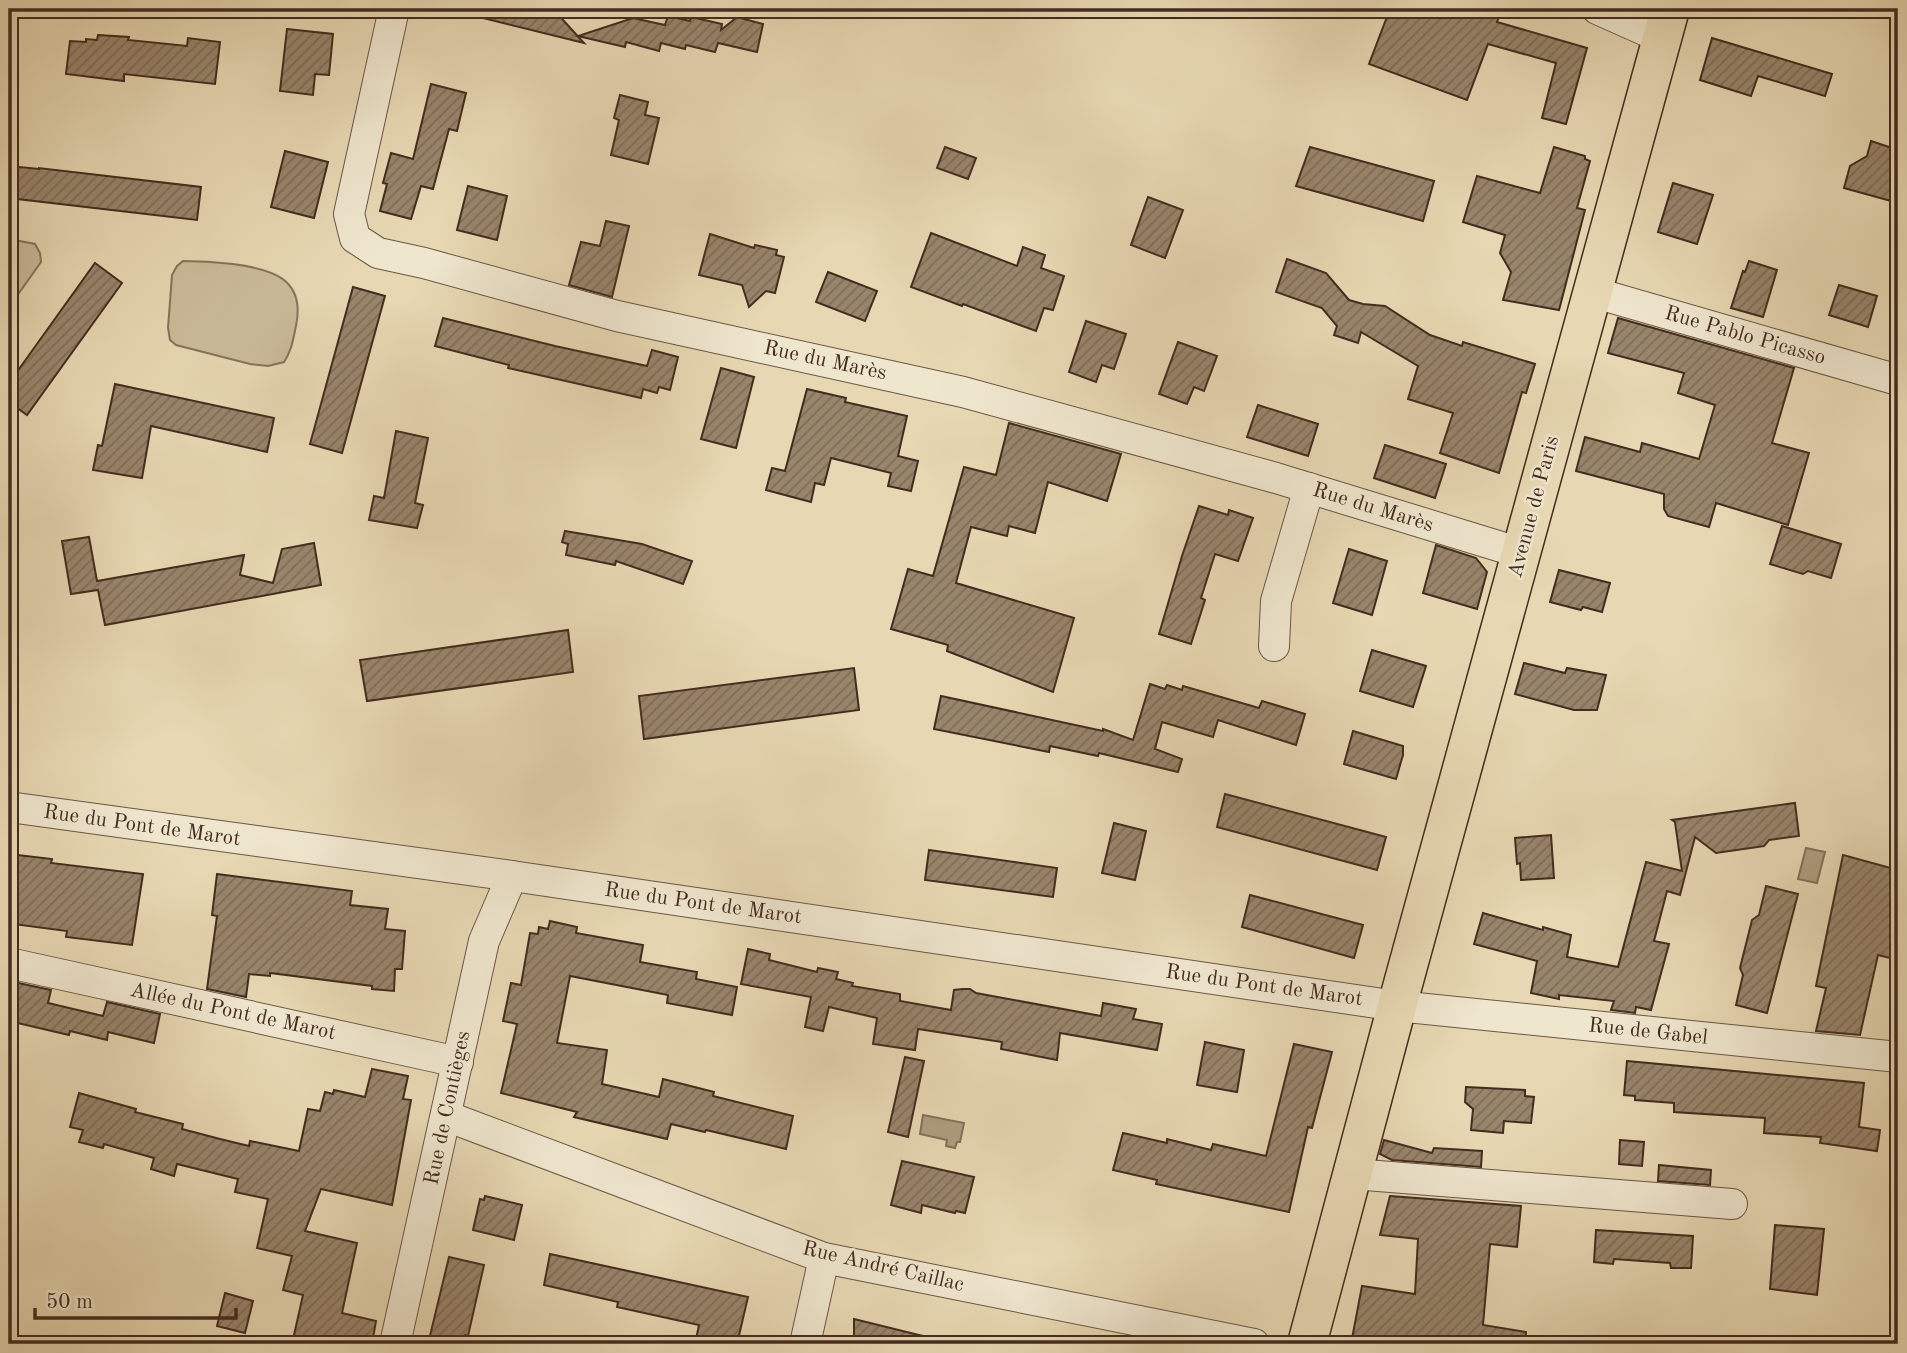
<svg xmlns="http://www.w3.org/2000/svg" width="1907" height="1353" viewBox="0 0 1907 1353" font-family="'Old Standard TT',serif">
	<defs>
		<pattern id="building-hatch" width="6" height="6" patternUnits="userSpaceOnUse" patternTransform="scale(1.75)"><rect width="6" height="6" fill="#98856c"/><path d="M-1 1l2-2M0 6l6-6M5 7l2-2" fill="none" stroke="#7e6d58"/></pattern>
	</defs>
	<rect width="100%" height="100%" fill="#e7d8b3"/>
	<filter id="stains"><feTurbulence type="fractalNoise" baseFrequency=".00286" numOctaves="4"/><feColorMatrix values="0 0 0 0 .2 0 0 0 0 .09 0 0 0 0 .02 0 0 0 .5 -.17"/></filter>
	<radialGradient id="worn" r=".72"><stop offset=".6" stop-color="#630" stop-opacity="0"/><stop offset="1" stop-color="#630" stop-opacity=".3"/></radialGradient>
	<g fill="#cbbb9a" stroke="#87745c" stroke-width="2">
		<polygon points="9,239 35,244 40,253 41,262 9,307"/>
		<path d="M183 261C200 261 216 262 233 264 271 269 306 278 296 326 293 339 292 350 284 362L268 366 250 364 176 345 170 340 168 328 172 275 177 266Z"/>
	</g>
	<g fill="#af9e81" stroke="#84705a" stroke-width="2">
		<polygon points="1806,848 1825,852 1817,883 1798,879"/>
		<polygon points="923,1115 964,1123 960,1142 957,1142 955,1148 946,1146 947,1140 920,1134"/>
	</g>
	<g fill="url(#building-hatch)" stroke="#432c1f" stroke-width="2">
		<polygon points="480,9 554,10 584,43 479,17"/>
		<polygon points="1390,9 1502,9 1497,22 1587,48 1566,124 1542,118 1556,63 1488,44 1467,100 1369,64"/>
		<polygon points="668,16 690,21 691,17 722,24 721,30 737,17 763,24 757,52 718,43 715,52 686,45 685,49 661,43 659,51 626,42 625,47 578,36 633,18 665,25"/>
		<polygon points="287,29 333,34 329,75 315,74 313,95 280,91"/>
		<polygon points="98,35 129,37 128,40 187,46 188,38 220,42 215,84 124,74 124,81 66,74 70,41 86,42 86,39 97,40"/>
		<polygon points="1712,38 1832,74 1825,96 1758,76 1751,96 1700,80"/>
		<polygon points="431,84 466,93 457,131 449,129 433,189 421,186 411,219 380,211 387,184 383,183 391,153 413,159"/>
		<polygon points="620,95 648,102 645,115 659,118 648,164 611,155 619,120 614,118"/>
		<polygon points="1871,141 1898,150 1898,175 1891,201 1844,188 1850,166 1867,156"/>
		<polygon points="945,147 976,158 968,179 937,168"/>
		<polygon points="1310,147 1434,181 1423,221 1296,186"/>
		<polygon points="1554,147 1585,156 1585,159 1590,161 1577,208 1585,210 1559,310 1503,300 1511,272 1500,253 1505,235 1463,222 1477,176 1540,193"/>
		<polygon points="285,151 328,162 314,218 271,207"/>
		<polygon points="9,166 39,169 39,168 201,187 197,220 9,198"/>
		<polygon points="1673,183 1713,195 1697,244 1658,232"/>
		<polygon points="468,186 507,196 497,240 457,230"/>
		<polygon points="1148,197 1183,210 1165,258 1131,245"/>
		<polygon points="606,221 629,226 612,297 569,285 581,242 600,246"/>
		<polygon points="931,233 1017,266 1023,247 1045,255 1041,268 1064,276 1053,310 1044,308 1036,331 963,304 962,306 911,287"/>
		<polygon points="710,234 754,248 755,245 777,250 776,255 784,257 775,293 766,291 749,307 742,285 699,275"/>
		<polygon points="1287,259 1326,273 1349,300 1363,304 1385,306 1430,335 1462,346 1463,342 1535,364 1526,393 1522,392 1499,473 1440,453 1453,413 1408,399 1418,366 1361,332 1358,343 1334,335 1337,326 1322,308 1276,292"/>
		<polygon points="1749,261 1777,270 1763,317 1731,308 1743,271 1745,272"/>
		<polygon points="95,263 122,283 27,415 9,402 9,383"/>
		<polygon points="828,272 877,291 865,321 816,302"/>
		<polygon points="1839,285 1877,296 1868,327 1829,315"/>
		<polygon points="353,287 385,296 342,453 310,444"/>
		<polygon points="443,318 555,346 647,366 652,350 678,357 670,390 659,387 657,393 643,389 641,398 508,368 509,365 435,346"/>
		<polygon points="1618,318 1794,368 1772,443 1809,453 1788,525 1716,503 1709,527 1668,516 1664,509 1664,494 1576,471 1585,437 1640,452 1642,443 1699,459 1715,405 1678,393 1684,373 1608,353"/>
		<polygon points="1086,321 1126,334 1114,369 1102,365 1096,382 1069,372"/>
		<polygon points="1178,342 1217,356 1204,391 1194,387 1187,404 1159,394"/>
		<polygon points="721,368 754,377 736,448 701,439"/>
		<polygon points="115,384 274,418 267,452 151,426 142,478 93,470 98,445 102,446"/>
		<polygon points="807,389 846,398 845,402 907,416 898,456 918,461 911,491 888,486 891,473 831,458 824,485 815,483 811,502 766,490 772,468 785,471"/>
		<polygon points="1258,405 1318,424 1308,456 1247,437"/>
		<polygon points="1009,423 1121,454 1107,501 1048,482 1035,533 1009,526 1007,536 971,527 956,583 1074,618 1053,692 947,651 948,645 891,629 908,569 933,576 964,467 996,475"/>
		<polygon points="396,431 428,438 415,503 423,505 417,528 369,520 374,496 384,498"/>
		<polygon points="1385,445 1446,464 1435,498 1374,478"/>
		<polygon points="1199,506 1228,515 1229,510 1253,518 1238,561 1215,554 1201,598 1205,600 1191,644 1159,634 1182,556"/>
		<polygon points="1782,526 1841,544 1831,578 1808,571 1803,574 1770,564"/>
		<polygon points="565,531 642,544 692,561 683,584 616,561 615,565 566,555 568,544 562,542"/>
		<polygon points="89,537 97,581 244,555 240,575 273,583 282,549 314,543 321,585 105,625 98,590 71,594 62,541"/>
		<polygon points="1436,545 1476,558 1487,572 1477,609 1423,593"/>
		<polygon points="1349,549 1387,561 1372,615 1333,603"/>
		<polygon points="1559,570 1610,583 1602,612 1583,607 1581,610 1550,602"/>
		<polygon points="568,630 573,672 367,701 360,660"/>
		<polygon points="1372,650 1426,666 1413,707 1360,691"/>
		<polygon points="1524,663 1565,673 1567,668 1606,675 1597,710 1574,710 1515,694"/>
		<polygon points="854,668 859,710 644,739 639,696"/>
		<polygon points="1150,684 1165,689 1167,685 1182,690 1183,686 1259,708 1262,701 1305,714 1296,745 1218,720 1213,737 1162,722 1155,749 1182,759 1178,772 1099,753 1098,756 1050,746 1049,752 934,729 941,696 1103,731 1103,729 1133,740"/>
		<polygon points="1353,731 1403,746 1403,755 1396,779 1344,764"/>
		<polygon points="1225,794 1386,837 1377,870 1217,827"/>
		<polygon points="1795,803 1799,836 1769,840 1764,846 1716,853 1695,837 1680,895 1667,891 1654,941 1669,944 1651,1010 1636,1007 1635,1013 1611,1010 1614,1001 1559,995 1559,999 1531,993 1537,961 1474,944 1483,913 1543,930 1543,927 1571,935 1567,957 1618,967 1646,862 1682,871 1675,822 1672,820"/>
		<polygon points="1114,823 1146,831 1135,880 1102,873"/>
		<polygon points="1551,835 1554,878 1521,880 1520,863 1517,864 1515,838"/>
		<polygon points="929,850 1057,868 1053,897 925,880"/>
		<polygon points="9,854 52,859 51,863 143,874 132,945 66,937 67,931 13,924 14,914 9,914"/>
		<polygon points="1843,855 1898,870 1898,960 1878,955 1860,1035 1816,1031 1826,988 1816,986"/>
		<polygon points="217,874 352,891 350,905 388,909 385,929 405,931 402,969 395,969 394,991 372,989 372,986 270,973 270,976 249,974 246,997 207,989 217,916 212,915"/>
		<polygon points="1766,886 1798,894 1767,1013 1736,1005 1743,975 1740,968 1752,920 1759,915"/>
		<polygon points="1250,895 1363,925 1354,958 1242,927"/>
		<polygon points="550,921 577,927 576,933 643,945 640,962 697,972 696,979 737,987 732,1015 667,1003 668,995 570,976 557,1043 607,1050 602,1084 659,1097 663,1079 714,1092 713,1096 793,1116 786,1149 706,1130 705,1132 671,1124 667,1139 574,1117 577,1112 501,1093 517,1024 503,1021 511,983 521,985 530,933 538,934 539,927 548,929"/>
		<polygon points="748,949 770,954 769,960 817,972 818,968 838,972 836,979 853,983 852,986 900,994 900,1001 951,1010 954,990 963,989 970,989 976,993 1101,1016 1103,1003 1136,1009 1133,1019 1162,1024 1157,1050 1060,1033 1057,1060 1001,1049 1002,1042 918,1029 915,1050 873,1044 877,1018 829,1007 823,1031 805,1027 811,997 741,984"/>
		<polygon points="9,981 51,990 48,1003 103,1016 107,1002 160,1014 154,1043 108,1032 107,1040 70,1031 69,1035 9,1021"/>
		<polygon points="1205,1042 1244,1050 1237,1092 1197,1085"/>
		<polygon points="1294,1044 1332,1052 1312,1128 1308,1127 1289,1212 1156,1184 1157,1180 1113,1170 1123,1133 1167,1143 1167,1139 1211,1150 1213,1144 1266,1156"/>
		<polygon points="905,1057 924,1061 908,1137 888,1132"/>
		<polygon points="1627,1061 1864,1083 1859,1127 1880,1130 1877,1151 1820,1143 1821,1137 1764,1133 1765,1118 1674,1112 1674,1103 1635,1100 1635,1096 1624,1095"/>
		<polygon points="372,1069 408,1076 403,1099 411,1100 392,1205 321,1189 305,1231 357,1243 342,1313 376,1321 372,1344 292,1344 303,1295 283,1290 292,1256 257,1248 268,1199 235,1192 238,1179 177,1164 174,1176 151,1169 154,1158 104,1144 103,1148 79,1142 83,1130 70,1127 79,1093 136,1109 135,1112 183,1124 182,1129 220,1139 249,1146 250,1141 299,1151 308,1109 320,1111 325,1092 333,1094 334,1090 365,1097"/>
		<polygon points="1466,1087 1525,1090 1525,1096 1534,1097 1531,1123 1504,1121 1503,1133 1471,1130 1473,1109 1465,1102"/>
		<polygon points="1384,1140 1432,1153 1434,1148 1482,1151 1481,1167 1392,1160 1380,1154"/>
		<polygon points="1620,1140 1644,1142 1642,1166 1619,1164"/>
		<polygon points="902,1161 974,1177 965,1213 956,1211 955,1213 922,1205 921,1213 891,1205"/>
		<polygon points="1659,1165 1711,1170 1710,1185 1658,1181"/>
		<polygon points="485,1196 522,1205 514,1240 473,1230 480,1199 484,1200"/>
		<polygon points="1390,1196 1521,1206 1517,1247 1490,1244 1483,1325 1526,1332 1525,1344 1351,1344 1362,1286 1415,1294 1418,1239 1380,1235"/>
		<polygon points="1775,1225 1824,1229 1817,1295 1770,1289"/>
		<polygon points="1596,1230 1693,1236 1691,1268 1671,1268 1670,1263 1614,1259 1613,1264 1594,1262"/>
		<polygon points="550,1254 748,1297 737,1344 695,1344 699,1325 617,1307 618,1302 544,1285"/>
		<polygon points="449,1257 484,1265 468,1336 465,1335 463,1344 428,1344"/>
		<polygon points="225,1293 253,1301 245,1333 217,1326"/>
		<polygon points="854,1319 923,1336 922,1344 859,1344 854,1335"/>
	</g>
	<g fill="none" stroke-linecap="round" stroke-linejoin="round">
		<g stroke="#6c5744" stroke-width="32">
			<g id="minor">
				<polyline points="394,9 349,214 355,238 378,253 424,263 617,316 963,392 1276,478 1521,553"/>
				<polyline points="1597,9 1662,38"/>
				<polyline points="1592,292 1898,380"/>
				<polyline points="1274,646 1276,601 1309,488"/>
				<polyline points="9,807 512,876 1397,1006 1898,1057"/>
				<polyline points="9,963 458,1062"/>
				<polyline points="446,1116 824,1258 1254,1344"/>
				<polyline points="1353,1174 1732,1204"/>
				<polyline points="395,1344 484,941 512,876"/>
				<polyline points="805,1344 824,1258"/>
			</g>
		</g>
		<g stroke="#432c1f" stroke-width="41">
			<polyline id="major" points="1307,1344 1397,1006 1670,9"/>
		</g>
		<use href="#minor" stroke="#efe6ce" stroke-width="30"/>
		<use href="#major" stroke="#e7d8b3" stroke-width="38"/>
	</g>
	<g text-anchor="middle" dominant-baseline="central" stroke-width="5" stroke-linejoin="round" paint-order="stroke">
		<g font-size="21" fill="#432c1f" stroke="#efe6ce">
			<text transform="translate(1745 336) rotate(16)">Rue Pablo Picasso</text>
			<text transform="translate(825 361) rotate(12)">Rue du Marès</text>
			<text transform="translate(1534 507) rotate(-75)">Avenue de Paris</text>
			<text transform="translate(1373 508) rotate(17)">Rue du Marès</text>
			<text transform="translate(142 826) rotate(8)">Rue du Pont de Marot</text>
			<text transform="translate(703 904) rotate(8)">Rue du Pont de Marot</text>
			<text transform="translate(1264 986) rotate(8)">Rue du Pont de Marot</text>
			<text transform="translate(233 1012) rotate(12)">Allée du Pont de Marot</text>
			<text transform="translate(1648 1032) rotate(6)">Rue de Gabel</text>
			<text transform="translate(448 1108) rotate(-78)">Rue de Contièges</text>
			<text transform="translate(883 1267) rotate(13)">Rue André Caillac</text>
		</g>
	</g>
	<rect width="1907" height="1353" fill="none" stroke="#e7d8b3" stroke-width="35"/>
	<rect x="10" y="10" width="1886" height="1332" fill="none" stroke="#432c1f" stroke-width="3.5"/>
	<rect x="18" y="18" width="1872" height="1318" fill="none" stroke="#432c1f" stroke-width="2"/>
	<path d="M35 1308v10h201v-10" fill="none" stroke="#432c1f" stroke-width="3.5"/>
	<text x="46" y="1308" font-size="21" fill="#432c1f" stroke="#efe6ce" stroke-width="5" paint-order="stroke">50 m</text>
	<rect width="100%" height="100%" filter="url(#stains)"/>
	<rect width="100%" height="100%" fill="url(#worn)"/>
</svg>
